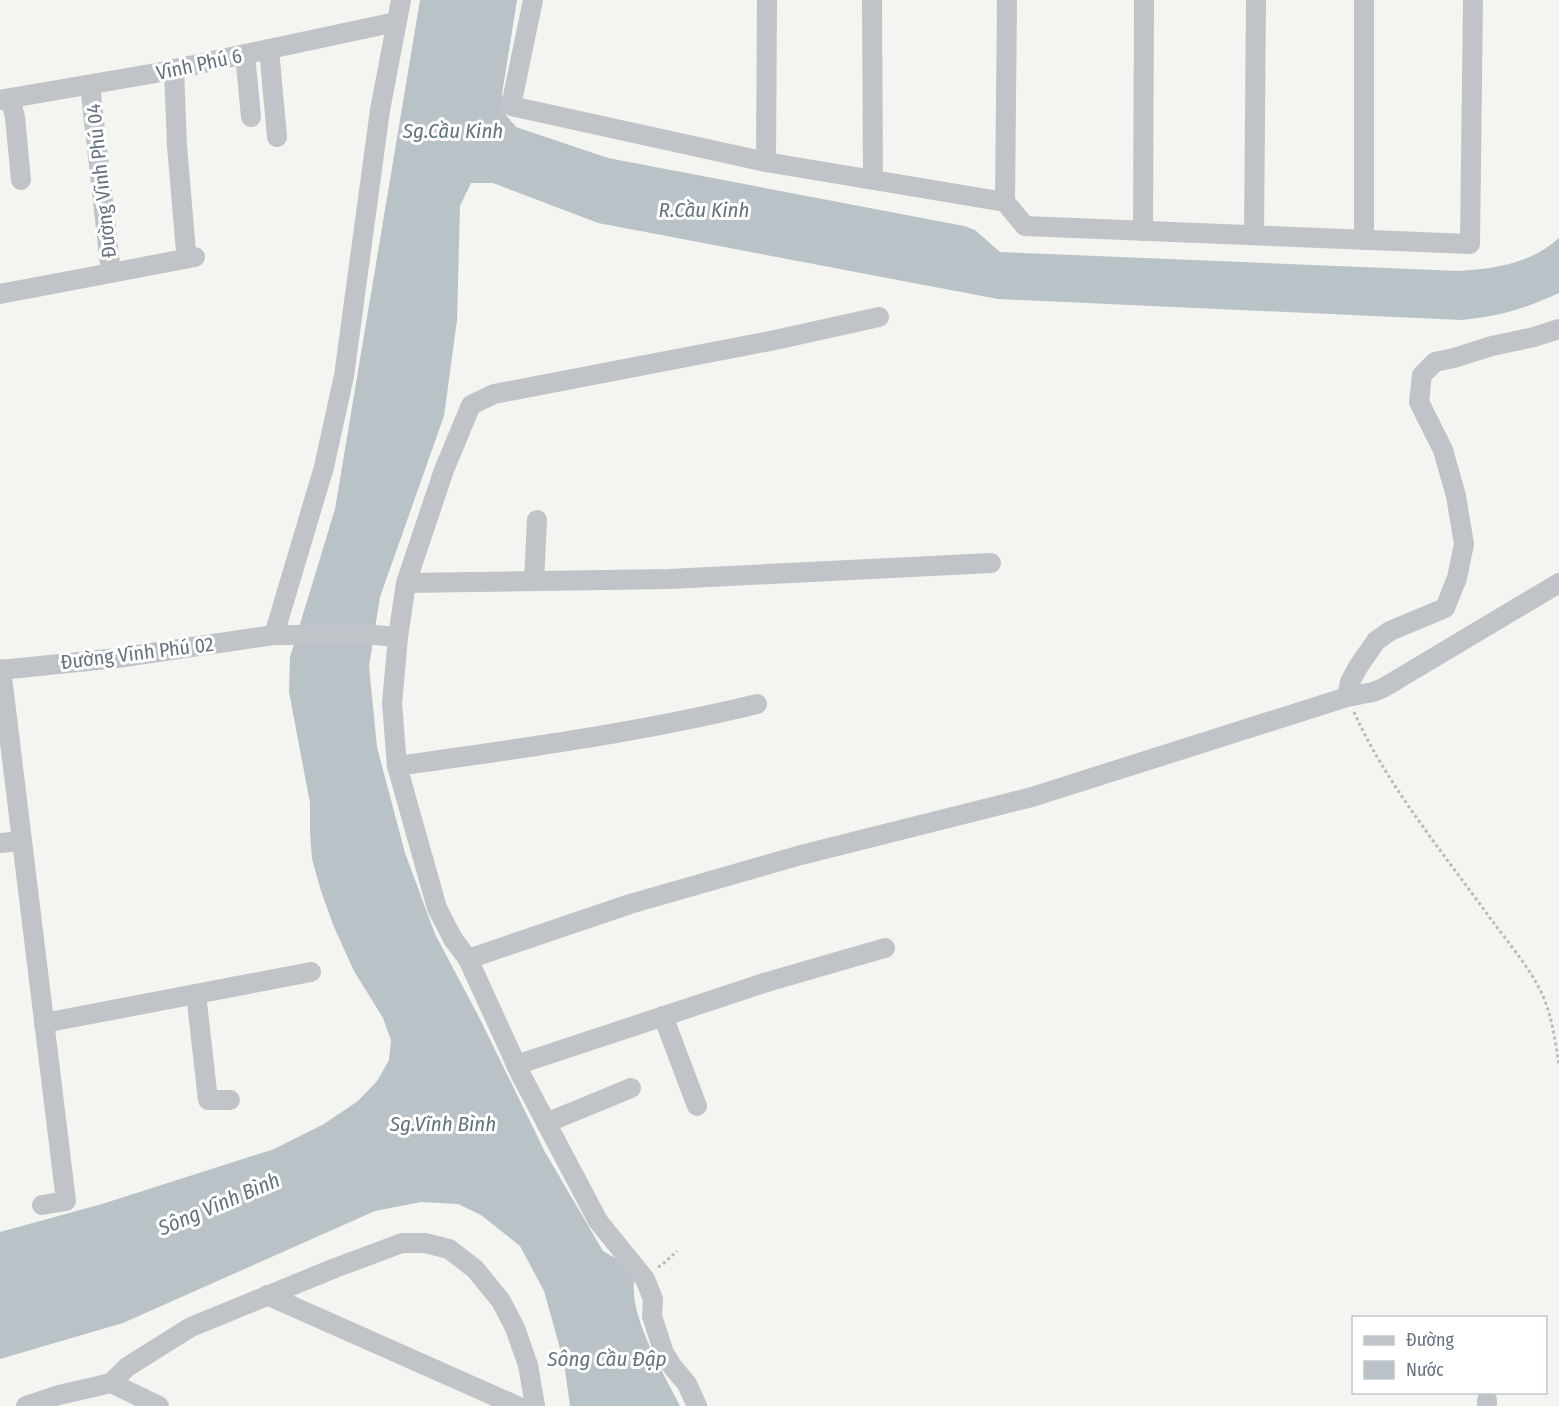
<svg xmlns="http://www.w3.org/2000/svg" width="1559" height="1406" viewBox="0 0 1559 1406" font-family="'Fira Sans Condensed',sans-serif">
	<rect width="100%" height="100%" fill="#f4f5f1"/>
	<path fill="#b8c2c7" d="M420 0H517L502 94 505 114 516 127 608 158 964 226 975 230 1000 252 1459 271C1496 268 1530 264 1559 238V293C1524 309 1500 316 1461 320L998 299 598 223 493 183H471L460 206 457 320 444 416 380 597 369 666 377 747 405 853 435 934 480 1019 545 1152 603 1251 622 1262 634 1281C630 1319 663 1372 680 1406H570L564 1363 544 1291 520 1246 481 1215 458 1204 421 1202 375 1211 123 1323 0 1359V1232L102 1204 274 1149 324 1124 358 1101 377 1081 389 1060 391 1040 383 1018 354 971 334 927 321 891 312 859 310 832V803L289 692 290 657 335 509Z"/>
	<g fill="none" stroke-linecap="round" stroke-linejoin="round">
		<g stroke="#b8babd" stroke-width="3" stroke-dasharray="3 3" stroke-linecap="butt">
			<path d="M1354 712C1386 784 1444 854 1490 918 1507 941 1527 964 1540 990 1552 1013 1555 1040 1559 1065"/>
			<polyline points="658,1267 662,1265 677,1251"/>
		</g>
		<g stroke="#c0c3c7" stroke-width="20">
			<polyline points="533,0 511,106 766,162 1005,202 1025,226 1470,244 1473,0"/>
			<polyline points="872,0 873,180"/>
			<polyline points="269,49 277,137"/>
			<polyline points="245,55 251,117"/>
			<polyline points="174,69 177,146 186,252"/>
			<polyline points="10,98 15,117 21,180"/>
			<polyline points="0,100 156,73 396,22"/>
			<polyline points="766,162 767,0"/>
			<polyline points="1005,202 1007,0"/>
			<polyline points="1143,231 1144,0"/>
			<polyline points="1254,235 1256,0"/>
			<polyline points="1364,240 1364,0"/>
			<polyline points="111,273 195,257"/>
			<polyline points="0,294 111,273 90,85"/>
			<polyline points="534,581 537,520"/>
			<polyline points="406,583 669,579 991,563"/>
			<polyline points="274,635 324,467 344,376 380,110 401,0"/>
			<polyline points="398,637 406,583 444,470 471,405 494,394 775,340 879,317"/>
			<polyline points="1,669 66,1201 42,1205"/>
			<polyline points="0,670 117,658 274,635 375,635 398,637 392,703 397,766 437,908 453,939 468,959 521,1075 598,1221 645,1279 653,1299 652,1316 664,1353 672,1366 687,1384 697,1406"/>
			<polyline points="1347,697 1350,682 1358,667 1376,641 1390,631 1445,608 1457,578 1464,544 1456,496 1443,450 1419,402 1422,375 1435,362 1454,358 1492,346 1534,337 1559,329"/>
			<path d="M397 766C518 749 638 733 757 704"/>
			<polyline points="0,843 22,841"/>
			<polyline points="468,959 630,904 801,855 1032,797 1347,697 1373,692 1383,688 1559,583"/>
			<polyline points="196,994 208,1100 230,1100"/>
			<polyline points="663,1016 697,1106"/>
			<polyline points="44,1023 311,972"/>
			<polyline points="516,1065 767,982 885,948"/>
			<polyline points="546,1123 631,1088"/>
			<polyline points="267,1295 517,1406"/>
			<polyline points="111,1383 159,1406"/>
			<polyline points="1487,1400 1487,1406"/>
			<polyline points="26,1406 59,1395 111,1383 127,1367 191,1327 335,1268 402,1243 425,1243 449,1249 475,1269 501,1301 515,1328 528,1365 535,1406"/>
		</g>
	</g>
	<g text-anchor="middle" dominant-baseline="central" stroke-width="6" stroke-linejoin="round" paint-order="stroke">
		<g font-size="20" fill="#657281" stroke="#fff">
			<text transform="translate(199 64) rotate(-12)">Vĩnh Phú 6</text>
			<text transform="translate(101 181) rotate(-96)">Đường Vĩnh Phú 04</text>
			<text transform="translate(137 653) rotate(-7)">Đường Vĩnh Phú 02</text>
		</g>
		<g font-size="21" font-style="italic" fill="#61737e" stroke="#fff">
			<text x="453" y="131">Sg.Cầu Kinh</text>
			<text x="704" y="210">R.Cầu Kinh</text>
			<text x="443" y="1124">Sg.Vĩnh Bình</text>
			<text transform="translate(219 1204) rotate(-23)">Sông Vĩnh Bình</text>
			<text x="607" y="1359">Sông Cầu Đập</text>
		</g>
	</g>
	<rect x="1352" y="1316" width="195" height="78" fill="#ffffff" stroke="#c1c7cd" stroke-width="1.5"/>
	<rect x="1364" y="1336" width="30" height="9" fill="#c0c3c7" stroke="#c1c7cd" stroke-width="1.5"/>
	<text x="1406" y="1346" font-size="18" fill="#657281">Đường</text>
	<rect x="1364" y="1361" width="30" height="18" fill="#b8c2c7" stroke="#c1c7cd" stroke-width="1.5"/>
	<text x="1406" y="1376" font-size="18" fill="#657281">Nước</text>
</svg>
